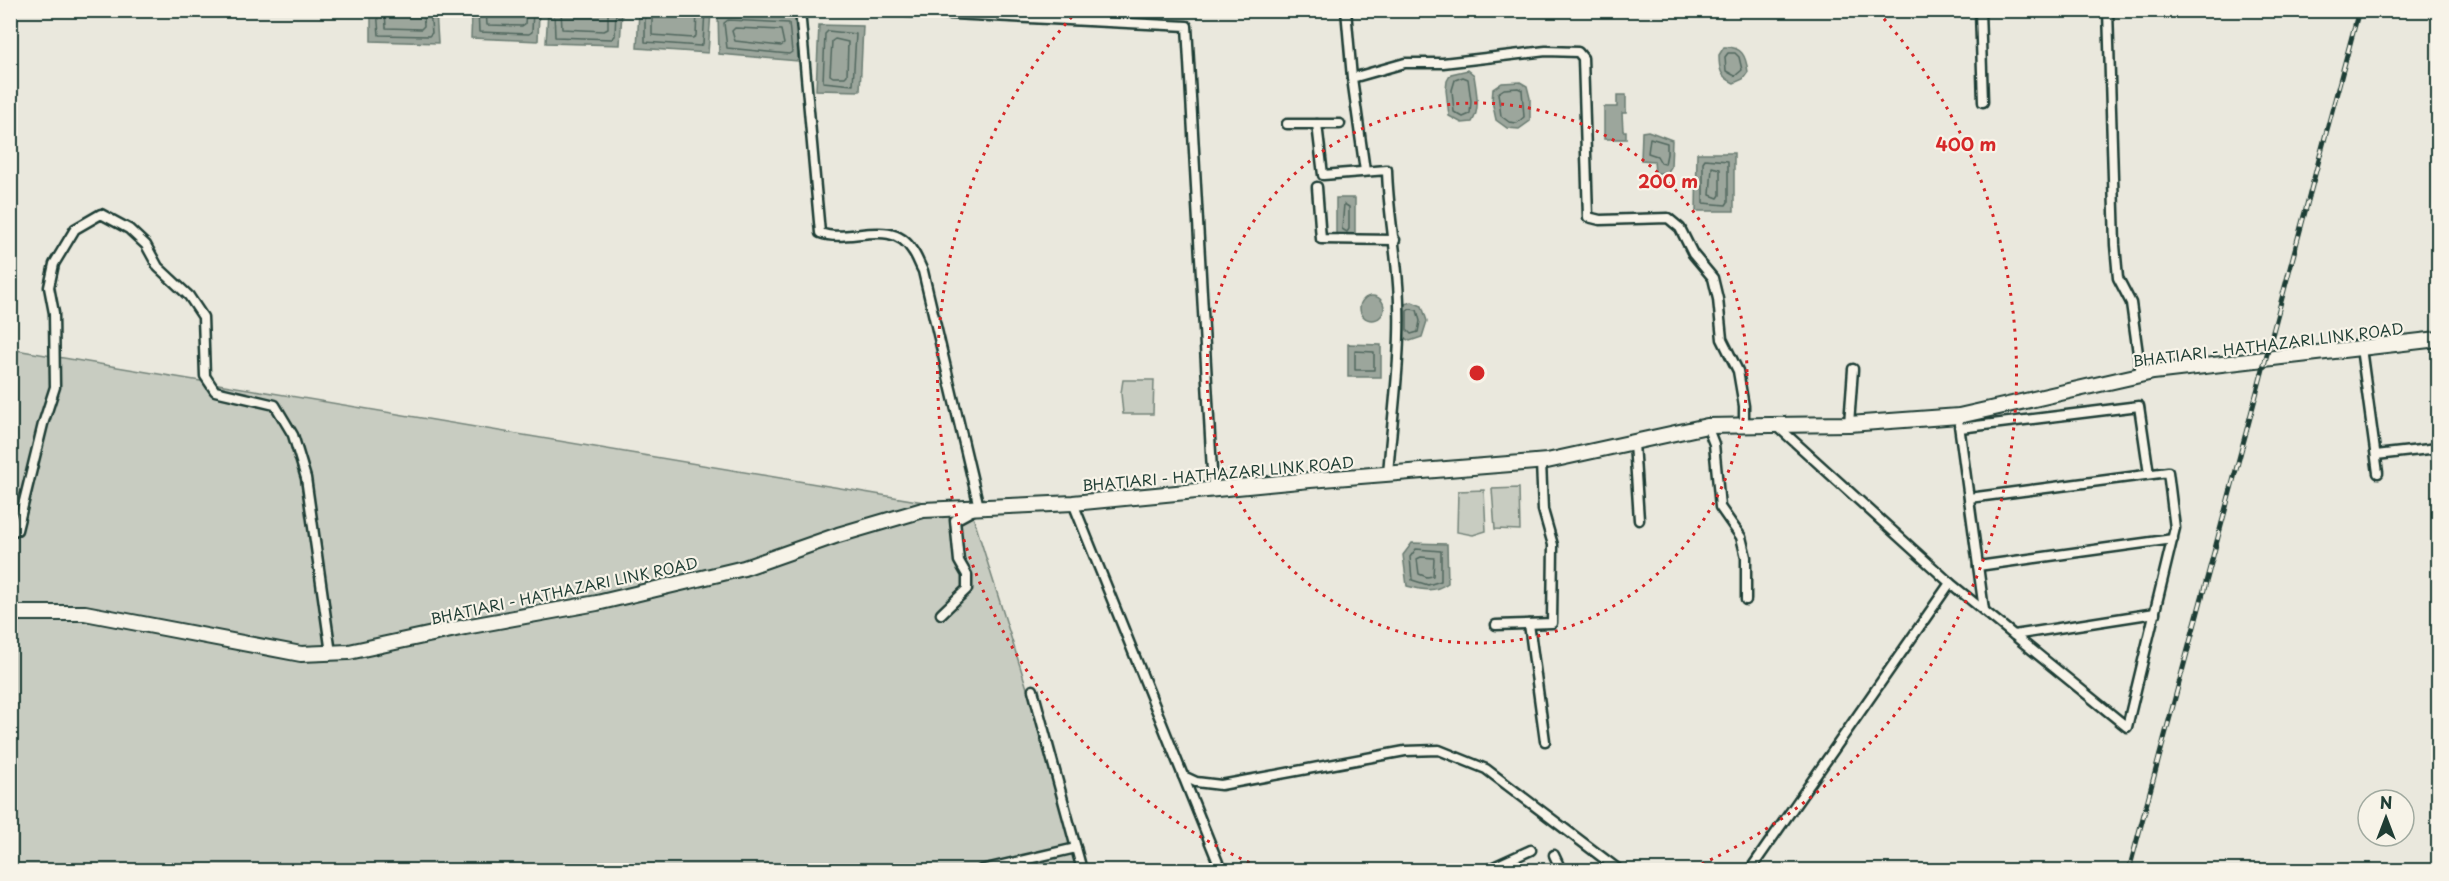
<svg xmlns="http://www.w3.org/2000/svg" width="2449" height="881" viewBox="0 0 2449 881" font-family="'Playpen Sans',sans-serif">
	<rect width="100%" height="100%" fill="#eae8dd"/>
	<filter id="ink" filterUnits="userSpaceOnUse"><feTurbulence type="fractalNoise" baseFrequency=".0167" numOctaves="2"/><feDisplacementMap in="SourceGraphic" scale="12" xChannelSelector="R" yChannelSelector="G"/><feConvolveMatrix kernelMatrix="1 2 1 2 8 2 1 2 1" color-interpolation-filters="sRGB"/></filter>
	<g filter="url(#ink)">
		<g fill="#c8ccc1" stroke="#74847a" stroke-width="1.5">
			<polygon points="10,349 971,510 1084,870 11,870"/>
			<polygon points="1123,380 1154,380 1153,414 1123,414 1121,393"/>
			<polygon points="1519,488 1520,530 1495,529 1492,489"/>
			<polygon points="1484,490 1486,531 1473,535 1457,532 1458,491"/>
		</g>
		<g fill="#9ca69c" stroke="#6a7c72" stroke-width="1.5">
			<polygon points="688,10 711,12 708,53 637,48 639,11"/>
			<polygon points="371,11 436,11 438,43 371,41"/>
			<polygon points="472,11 539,11 538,41 471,38"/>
			<polygon points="548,11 622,11 620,45 546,43"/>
			<polygon points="718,14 796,17 798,61 719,54"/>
			<polygon points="819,25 863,26 860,91 816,90"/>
			<path d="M1724 47C1742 46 1746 56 1748 72L1743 79 1734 83C1720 77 1719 69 1719 55Z"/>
			<path d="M1468 70 1474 75C1476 91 1481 108 1472 122L1462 123 1449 116 1446 90 1447 81 1451 74Z"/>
			<polygon points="1520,82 1527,86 1530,98 1530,121 1519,129 1507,128 1496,120 1492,101 1493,89 1502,83"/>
			<polygon points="1617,95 1626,95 1626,113 1622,113 1623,131 1626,131 1626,139 1604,139 1604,107 1617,107"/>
			<polygon points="1648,131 1672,140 1671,167 1667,173 1655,173 1654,161 1641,160 1642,132"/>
			<polygon points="1697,153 1734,153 1734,211 1696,211"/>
			<rect x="1336" y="198" width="19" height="40"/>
			<circle cx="1372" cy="308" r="12"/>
			<polygon points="1412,302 1422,306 1427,321 1422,337 1410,341 1402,337 1402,309 1405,304"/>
			<polygon points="1348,344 1381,345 1381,377 1348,377"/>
			<path d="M1412 543 1447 544 1448 583C1434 593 1423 590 1407 586L1403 555Z"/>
		</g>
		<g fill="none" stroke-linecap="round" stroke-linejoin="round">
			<g stroke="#51675e" stroke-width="1.5">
				<polyline points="377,10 379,35 429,36 432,33 430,10"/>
				<polyline points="385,10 386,28 421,29 424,26 423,10"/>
				<polyline points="478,10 479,32 529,34 532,32 533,10"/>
				<polyline points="486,10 487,25 522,26 525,24 526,10"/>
				<polyline points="554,10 555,37 612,39 615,36 616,10"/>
				<polyline points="561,10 562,29 604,31 608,29 608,10"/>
				<polyline points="645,10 645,42 700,46 703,44 705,10"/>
				<polyline points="652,10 652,35 693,38 696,36 697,10"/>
				<polygon points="728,20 789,23 792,52 789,54 727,48 724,23"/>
				<polygon points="735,28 781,30 784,44 781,46 735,41 732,31"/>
				<polygon points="828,31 856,34 853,85 823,82 825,34"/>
				<polygon points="835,39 848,42 847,75 845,77 833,77 830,75 832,41"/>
				<polygon points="1728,53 1735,53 1739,57 1742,70 1735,76 1726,71 1725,57"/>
				<polygon points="1463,77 1468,79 1471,101 1470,114 1463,117 1454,112 1452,90 1455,80"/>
				<polygon points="1518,88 1522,90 1524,117 1517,123 1509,122 1501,116 1498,93 1504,89"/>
				<polygon points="1650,138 1667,143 1667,154 1665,164 1661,163 1657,156 1648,153"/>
				<polygon points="1705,159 1728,161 1728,202 1726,205 1703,203 1703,162"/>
				<polygon points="1712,167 1720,169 1720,195 1718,198 1710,195"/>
				<polygon points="1344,204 1349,207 1349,229 1347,232 1342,229"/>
				<polygon points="1410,309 1417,310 1420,321 1418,332 1411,334 1407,330 1407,311"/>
				<polygon points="1355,351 1374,352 1374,370 1355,370"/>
				<polygon points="1416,549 1441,551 1441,581 1428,585 1412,580 1410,557"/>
				<polygon points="1421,557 1434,558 1433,576 1427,577 1419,574 1417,559"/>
			</g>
			<g stroke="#1f3d34" stroke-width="13">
				<g id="street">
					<path d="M800 10 820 233C849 244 892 217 912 250 917 256 919 264 923 271L979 507 955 520 959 561 967 575V589L941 614"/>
					<polyline points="875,10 1187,26 1213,489"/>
					<polyline points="1346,10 1352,78"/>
					<polyline points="1980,10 1983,102"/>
					<polyline points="2108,10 2115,245 2118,278 2131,303 2141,375"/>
					<path d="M1287 124H1317L1323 175 1387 170C1388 214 1398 258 1399 303 1401 359 1392 418 1388 474"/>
					<polyline points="1317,124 1340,124"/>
					<polyline points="1365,171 1352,78 1405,63 1443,63 1546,51 1578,52 1583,58 1588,217 1600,220 1668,218 1680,228 1693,254 1713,278 1718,299 1722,339 1738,371 1744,406 1744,424"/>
					<polyline points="1317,187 1321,239 1395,240"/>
					<polyline points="2361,348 2378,473"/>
					<polyline points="1849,424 1853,369"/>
					<polyline points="1959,425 1984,610"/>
					<polyline points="1707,426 1714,444 1720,507 1741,537 1746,557 1746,600"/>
					<polyline points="1960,428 2139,406 2149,474"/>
					<polyline points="1634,443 1639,520"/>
					<polyline points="2376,455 2438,448"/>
					<polyline points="1073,503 1221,870"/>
					<polyline points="10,532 17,530 43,424 55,387 54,313 49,287 54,264 75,229 101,214 129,229 146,245 158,267 189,296 203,317 205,376 215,391 275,405 293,435 306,478 331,653"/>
					<polyline points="1978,566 2173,539"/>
					<polyline points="1950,583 2127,727 2175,528 2168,472 1969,498"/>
					<polyline points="1529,624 1545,741"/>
					<polyline points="1496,625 1552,623 1553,545 1543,510 1541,462"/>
					<polyline points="2014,635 2155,613"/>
					<polyline points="1033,690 1082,870"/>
					<polyline points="1183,776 1196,782 1221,785 1405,751 1439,750 1486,769 1619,870"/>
					<polyline points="1554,855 1561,870"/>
					<polyline points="981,870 1076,848"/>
					<polyline points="1487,870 1531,850"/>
					<polyline points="1750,870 1950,583 1776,425"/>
				</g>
			</g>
			<g stroke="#1f3d34" stroke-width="18">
				<polyline id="primary" points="10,613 85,613 301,654 349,652 465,627 597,603 744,568 838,535 923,510 1073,503 1310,480 1547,461 1707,426 1849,424 1959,416 2153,372 2438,339"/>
			</g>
			<use href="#street" stroke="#f7f3e8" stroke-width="8"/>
			<use href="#primary" stroke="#f7f3e8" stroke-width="14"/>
			<g stroke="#1f3d34" stroke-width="5">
				<polyline id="rail" points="2129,870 2359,10"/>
			</g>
			<use href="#rail" stroke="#f7f3e8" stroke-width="3" stroke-dasharray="9" stroke-linecap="butt"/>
		</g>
	</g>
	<g fill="none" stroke="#d62828" stroke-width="3" stroke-dasharray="3 6">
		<circle cx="1477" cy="373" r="270"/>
		<path d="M1266 870A540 540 0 0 1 1076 12M1878 12A540 540 0 0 1 1688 870"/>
	</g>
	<g text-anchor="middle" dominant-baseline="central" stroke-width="4.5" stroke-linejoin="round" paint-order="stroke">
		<g font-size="15" fill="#1f3d34" stroke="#f7f3e8">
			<text transform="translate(2268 344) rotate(-7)">BHATIARI - HATHAZARI LINK ROAD</text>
			<text transform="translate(1218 473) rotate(-5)">BHATIARI - HATHAZARI LINK ROAD</text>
			<text transform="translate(564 590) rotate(-12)">BHATIARI - HATHAZARI LINK ROAD</text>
		</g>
	</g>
	<circle cx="1477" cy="373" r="9" fill="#d62828" stroke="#f7f3e8" stroke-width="3"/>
	<g font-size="18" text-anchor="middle" font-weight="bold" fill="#d62828" stroke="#f7f3e8" stroke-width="4.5" stroke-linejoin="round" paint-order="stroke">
		<text x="1966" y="151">400 m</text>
		<text x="1668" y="188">200 m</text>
	</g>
	<rect width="2449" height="881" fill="none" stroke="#f7f3e8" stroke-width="36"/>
	<rect x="18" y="18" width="2413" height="845" fill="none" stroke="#1f3d34" stroke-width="2" filter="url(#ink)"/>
	<g transform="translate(2386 818)"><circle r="28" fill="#f7f3e8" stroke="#a1aaa0" stroke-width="1.5"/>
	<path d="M0-4.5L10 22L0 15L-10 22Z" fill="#1f3d34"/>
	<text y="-9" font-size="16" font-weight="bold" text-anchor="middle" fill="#1f3d34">N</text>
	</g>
</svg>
